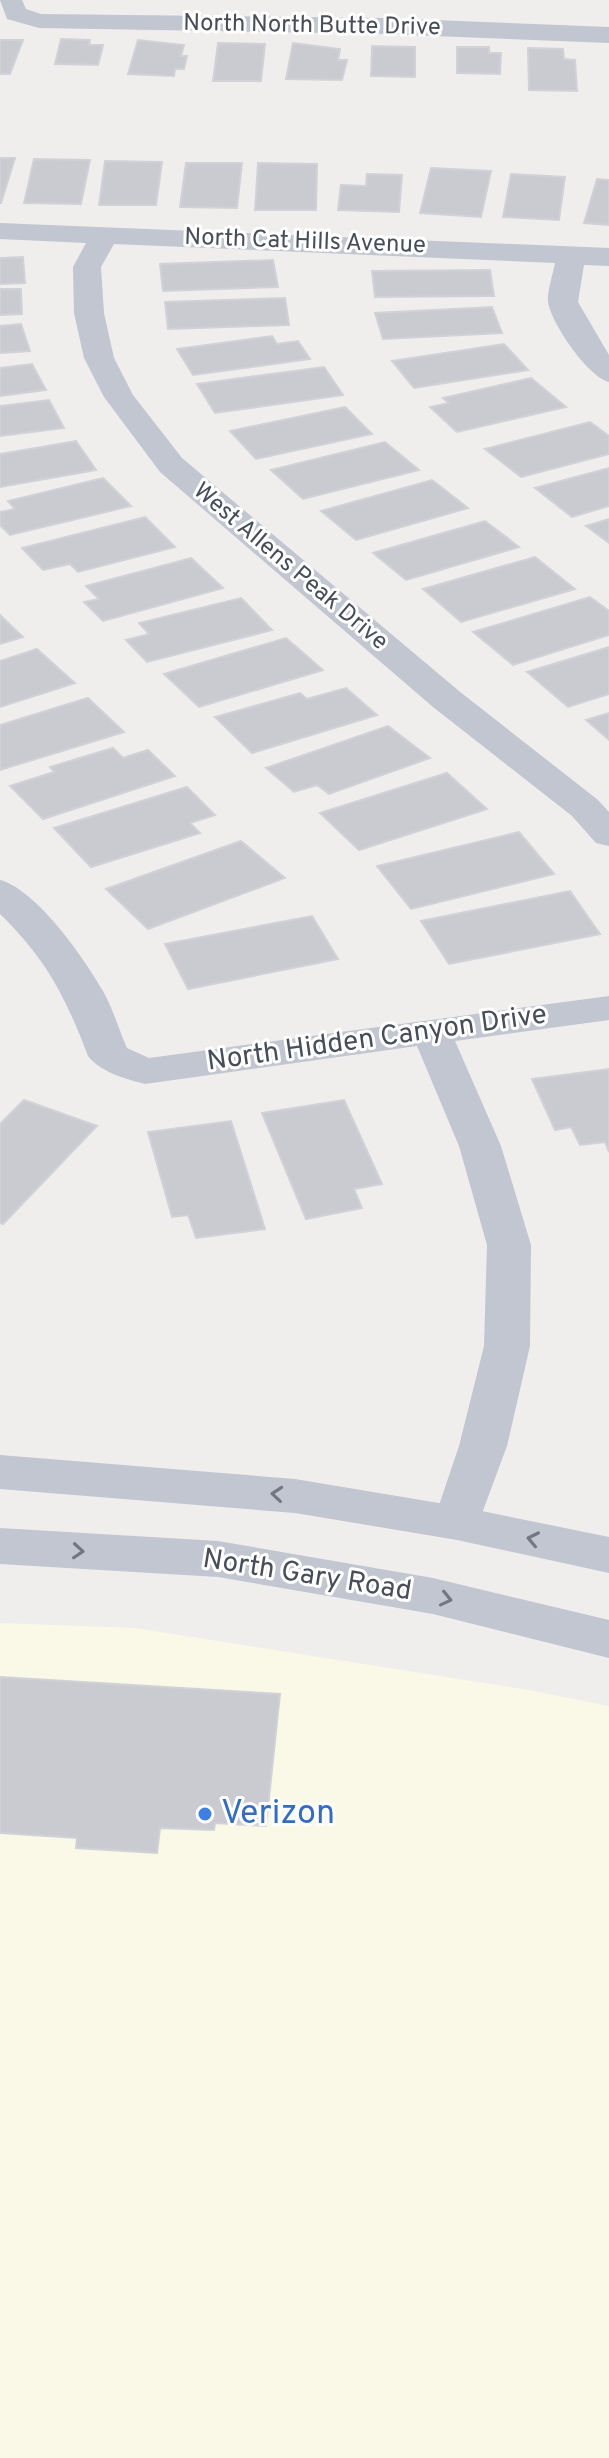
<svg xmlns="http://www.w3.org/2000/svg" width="609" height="2458" viewBox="0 0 609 2458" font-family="Overpass,sans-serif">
	<rect width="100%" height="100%" fill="#f0eded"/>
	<polygon fill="#faf8e7" points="0,1623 135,1628 529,1690 609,1706 609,2458 0,2458"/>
	<g fill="#cacbd1" stroke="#d1d2d8" stroke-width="2">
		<polygon points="61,39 90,40 89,45 103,45 98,65 55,64"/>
		<polygon points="0,40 23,40 10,74 0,74"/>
		<polygon points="138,40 184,45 181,56 187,56 184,69 175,69 174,76 128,74"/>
		<polygon points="218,43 265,44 261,81 213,81"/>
		<polygon points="293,43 340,49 338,60 347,60 342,80 286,79"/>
		<polygon points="372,46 415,47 415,77 371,76"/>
		<polygon points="457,47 489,47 489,53 501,53 500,74 457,73"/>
		<polygon points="528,48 563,49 564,59 575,60 577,91 529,90"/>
		<polygon points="0,158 15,158 1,203 0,203"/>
		<polygon points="34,159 90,160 81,204 24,203"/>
		<polygon points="105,161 162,162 156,205 99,205"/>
		<polygon points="186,163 242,163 237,208 180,207"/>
		<polygon points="258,163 317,164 316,210 255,210"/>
		<polygon points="431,168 491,171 481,217 420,213"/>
		<polygon points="367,174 402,175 399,212 338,210 341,185 366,186"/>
		<polygon points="511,174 565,177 559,220 503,217"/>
		<polygon points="597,179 609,180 609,225 584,223"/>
		<polygon points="23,257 25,283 0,284 0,258"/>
		<polygon points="273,260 278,287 163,291 160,264"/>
		<polygon points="490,270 494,296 375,297 372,271"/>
		<polygon points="0,289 21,289 22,314 0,315"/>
		<polygon points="285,298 289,325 168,329 165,302"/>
		<polygon points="492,307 502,333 383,339 375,313"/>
		<polygon points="21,324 30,351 0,353 0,326"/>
		<polygon points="272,336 277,344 298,341 310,359 193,375 177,349"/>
		<polygon points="504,344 528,370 414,388 392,361"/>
		<polygon points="32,364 46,390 0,396 0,368"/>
		<polygon points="324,367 343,395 215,413 197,384"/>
		<polygon points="531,378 566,407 457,432 430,407 449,403 443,398"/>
		<polygon points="49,400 64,428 0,436 0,406"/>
		<polygon points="345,407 372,434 256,459 230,431"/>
		<polygon points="590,422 609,436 609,454 521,477 485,449"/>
		<polygon points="76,441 96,470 0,487 0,454"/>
		<polygon points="385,442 419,470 303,499 271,470"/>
		<polygon points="609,468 609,506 572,517 535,488"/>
		<polygon points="103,478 131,506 10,535 0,525 0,512 15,509 8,501"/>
		<polygon points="432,480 468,508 356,540 321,511"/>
		<polygon points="145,517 175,547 78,572 70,564 43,570 22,548"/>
		<polygon points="609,519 609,543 586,526"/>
		<polygon points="485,521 519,547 406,580 373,553"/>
		<polygon points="535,557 575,589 461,622 423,589"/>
		<polygon points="191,558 223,588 103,621 84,602 99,599 86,586"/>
		<polygon points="590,597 609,611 609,635 513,665 473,632"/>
		<polygon points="241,598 272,630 147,662 126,640 149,634 139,623"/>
		<polygon points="0,615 23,637 0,644"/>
		<polygon points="286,638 323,670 199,707 164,674"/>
		<polygon points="609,647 609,694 568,707 527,672"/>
		<polygon points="37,649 75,683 0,707 0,661"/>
		<polygon points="346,688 377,715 252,753 215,717 300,693 307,699"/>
		<polygon points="88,698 124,732 0,770 0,725"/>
		<polygon points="609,713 609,740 586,720"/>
		<polygon points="388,726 430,758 329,794 317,785 294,792 266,768"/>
		<polygon points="113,748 123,758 148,750 175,776 43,819 10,786 54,772 50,767"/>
		<polygon points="447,773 487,809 359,850 320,813"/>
		<polygon points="187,787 215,815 190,823 200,833 91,867 54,828"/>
		<polygon points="519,832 554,874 411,909 377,866"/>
		<polygon points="241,841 285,878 148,929 106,889"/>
		<polygon points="570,891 600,934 449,964 421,921"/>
		<polygon points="312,916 338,959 188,989 165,944"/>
		<polygon points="609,1069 609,1152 605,1142 580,1145 571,1127 555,1130 532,1079"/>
		<polygon points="24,1100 97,1126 3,1224 0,1223 0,1124"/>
		<polygon points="344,1100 382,1184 354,1189 362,1208 306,1219 262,1113"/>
		<polygon points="231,1121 265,1229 196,1238 188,1215 172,1217 148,1132"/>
		<polygon points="0,1677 280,1694 266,1826 215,1823 214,1830 160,1828 157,1853 76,1848 77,1838 0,1833"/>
	</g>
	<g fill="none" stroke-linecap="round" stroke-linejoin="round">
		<g fill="#c1c6d1" fill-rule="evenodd">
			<polygon points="0,0 22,0 26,9 41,14 383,18 609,27 609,43 383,34 39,28 7,19"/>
			<path d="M0 223 609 248V266L584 265 578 302 609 355V382C588 377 551 323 548 302 547 291 553 274 555 263L114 244 101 267 104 313 114 358 133 395 182 458 459 691 598 800 609 812V846L596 843 572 816 433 707 160 472 104 397 84 358 74 313 73 267 86 243 0 239Z"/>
			<path d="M0 880C37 890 84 958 103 991 113 1009 119 1030 127 1048L149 1058 609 996V1020L455 1041 501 1146 531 1245 530 1346 507 1446 474 1535 457 1540 440 1535 433 1523 459 1446 484 1346 487 1245 459 1146 417 1046 145 1084C126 1079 100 1072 88 1056 65 996 47 960 0 914Z"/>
		</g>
		<g fill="#c1c6d1" fill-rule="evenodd">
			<polygon points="0,1455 295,1479 457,1506 609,1537 609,1573 457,1540 295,1513 0,1489"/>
			<polygon points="0,1528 218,1541 433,1578 609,1620 609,1658 433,1614 218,1577 0,1564"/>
		</g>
	</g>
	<defs><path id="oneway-chevron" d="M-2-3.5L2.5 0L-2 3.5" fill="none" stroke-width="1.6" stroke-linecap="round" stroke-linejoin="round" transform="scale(2)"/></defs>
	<g stroke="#727783">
		<use href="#oneway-chevron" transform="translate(277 1494) rotate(-175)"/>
		<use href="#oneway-chevron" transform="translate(533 1539) rotate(-168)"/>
		<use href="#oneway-chevron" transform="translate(78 1551) rotate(4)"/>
		<use href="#oneway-chevron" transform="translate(446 1599) rotate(13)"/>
	</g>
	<circle fill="#3f7fe0" stroke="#fff" stroke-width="3" cx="205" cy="1814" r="8"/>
	<g text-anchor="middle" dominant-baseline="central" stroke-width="6" stroke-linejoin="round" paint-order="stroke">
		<g font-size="24" fill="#474d59" stroke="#fff">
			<text transform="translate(312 26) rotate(1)">North North Butte Drive</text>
			<text transform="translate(305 242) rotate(2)">North Cat Hills Avenue</text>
			<text transform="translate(290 567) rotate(40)">West Allens Peak Drive</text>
		</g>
		<g font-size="28" fill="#474d59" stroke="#fff">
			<text transform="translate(377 1039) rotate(-8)">North Hidden Canyon Drive</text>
			<text transform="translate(307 1576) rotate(9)">North Gary Road</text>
		</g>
		<g font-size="34" fill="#366cbe" stroke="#fff" text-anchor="start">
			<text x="221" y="1814">Verizon</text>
		</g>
	</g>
</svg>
